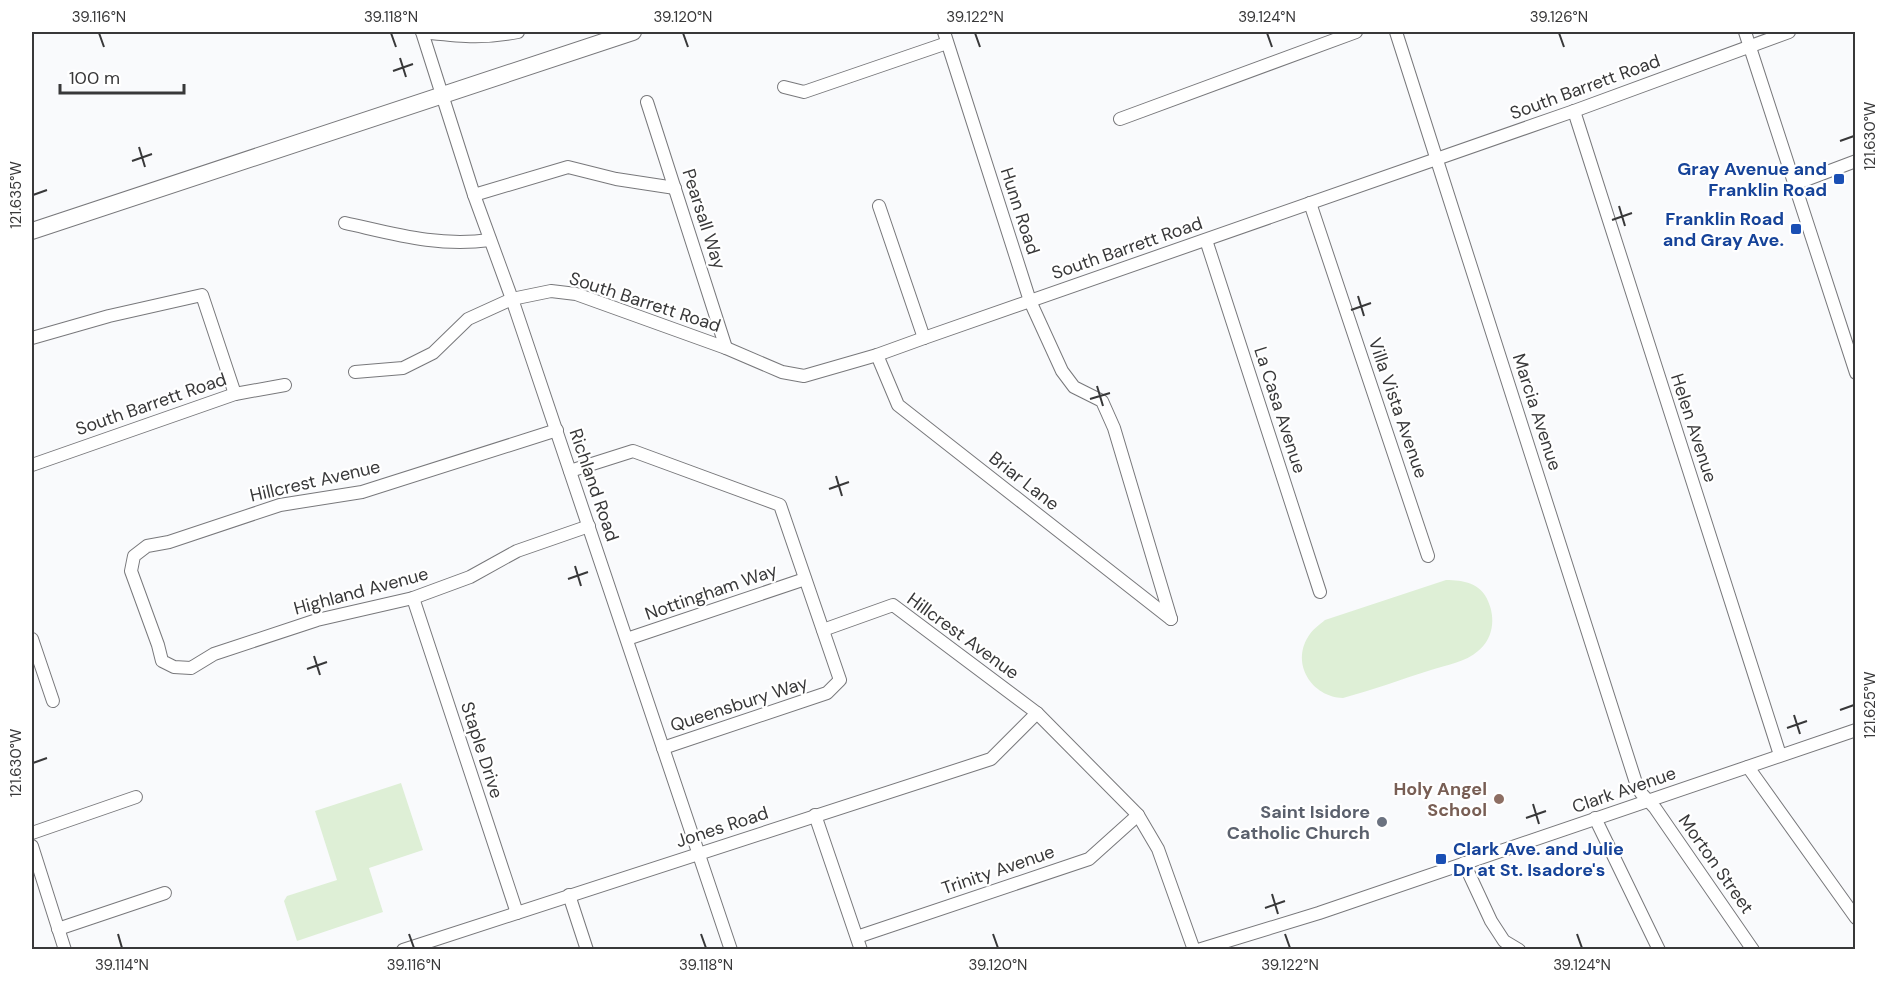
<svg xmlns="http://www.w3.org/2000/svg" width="1887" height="981" viewBox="0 0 1887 981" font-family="'DM Sans',sans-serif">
	<rect width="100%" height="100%" fill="#f9fafc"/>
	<g fill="#deefd6">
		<path d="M1446 580C1463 580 1481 583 1488 601 1496 619 1493 639 1478 651 1466 662 1446 665 1431 670 1402 679 1373 690 1343 698 1312 697 1291 664 1308 637 1312 630 1319 625 1325 620Z"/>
		<polygon points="401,783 423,850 369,868 383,912 297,941 284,901 287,896 337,880 315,811"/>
	</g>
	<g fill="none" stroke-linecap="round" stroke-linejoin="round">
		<g stroke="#78787b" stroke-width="14">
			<g id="minor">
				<polyline points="422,32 474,195 512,299 731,950"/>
				<path d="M422 32C457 36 483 39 518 32"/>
				<polyline points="944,32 1030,301 1062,371 1074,387 1102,401 1114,428 1171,619"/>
				<polyline points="1396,32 1637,786 1641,793 1655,808 1753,950"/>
				<polyline points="1745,32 1856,373"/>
				<polyline points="784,87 804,92 947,43"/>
				<polyline points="647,102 726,348"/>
				<polyline points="1574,111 1780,755"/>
				<polyline points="1120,119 1356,32"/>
				<polyline points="1795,184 1856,161"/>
				<polyline points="474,195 568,167 616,179 675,188"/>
				<polyline points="1310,203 1428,556"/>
				<polyline points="879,206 924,338"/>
				<path d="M345 223C395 234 437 247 490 240"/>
				<polyline points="1206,240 1320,592"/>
				<polyline points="32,338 109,316 202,295 235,394"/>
				<polyline points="877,355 898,405 1171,619"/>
				<polyline points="355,372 403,368 433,353 468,319 512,299 551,291 576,294 726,348 782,372 804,376 877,355 924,338 1574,111 1789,32"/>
				<polyline points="557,430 362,492 280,505 169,542 147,546 134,556 131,571 158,645 162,661 174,667 191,668 214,654 317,620 413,598 470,577 517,551 589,526"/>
				<polyline points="32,465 235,394 285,385"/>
				<polyline points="570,471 633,451 780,505 840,680 827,693 663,748"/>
				<polyline points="413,598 517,913"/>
				<polyline points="823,630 893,605 1037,713 1138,815 1158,849 1194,950"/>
				<polyline points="32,639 53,701"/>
				<polyline points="627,639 805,579"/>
				<polyline points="1748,767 1856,918"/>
				<polyline points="815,815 861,950"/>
				<polyline points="1595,818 1659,950"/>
				<polyline points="32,833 136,797"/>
				<polyline points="32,846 65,950"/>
				<polyline points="1464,863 1491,921 1504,941 1519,950"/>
				<polyline points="569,895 587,950"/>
				<polyline points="58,929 165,893"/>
				<polyline points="857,937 1089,859 1138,815"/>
				<polyline points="403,950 991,759 1037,713"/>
				<polyline points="1198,950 1319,913 1856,730"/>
			</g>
		</g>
		<g stroke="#78787b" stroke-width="18">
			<polyline id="highway" points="32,231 633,32"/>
		</g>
		<use href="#minor" stroke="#fff" stroke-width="12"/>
		<use href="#highway" stroke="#fff" stroke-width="16"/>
	</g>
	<path fill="none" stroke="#383839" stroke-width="2" d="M99 33 104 47M391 33 396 47M683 33 688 47M975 33 980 47M1267 33 1272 47M1559 33 1564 47M400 58 406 77M393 71 413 64M1840 141 1854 136M139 147 145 167M132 161 152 154M33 195 47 190M1619 206 1625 226M1612 220 1632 213M1358 296 1364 316M1351 310 1371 303M1097 386 1103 406M1090 399 1110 393M836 476 842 496M829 489 849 482M575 566 581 586M568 579 588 572M314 656 320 675M307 669 327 662M1840 710 1854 705M1794 715 1800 734M1787 728 1807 721M33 763 47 758M1533 804 1539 824M1526 818 1546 811M1272 894 1278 914M1265 908 1285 901M118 934 122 948M409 934 414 948M701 934 706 948M993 934 998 948M1285 934 1290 948M1577 934 1582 948"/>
	<g fill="#1a4fb4" stroke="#fff" stroke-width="2">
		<rect x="1833" y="173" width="12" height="12" rx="3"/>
		<rect x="1790" y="223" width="12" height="12" rx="3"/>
		<rect x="1435" y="853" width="12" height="12" rx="3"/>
	</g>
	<circle fill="#8d6e63" stroke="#fff" stroke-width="2" cx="1499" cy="799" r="6"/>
	<circle fill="#6b7280" stroke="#fff" stroke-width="2" cx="1382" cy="822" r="6"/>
	<g text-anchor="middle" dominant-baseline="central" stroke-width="4.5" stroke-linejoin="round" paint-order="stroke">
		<g font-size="18" fill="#383839" stroke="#fff">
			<text transform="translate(1585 87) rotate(-20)">South Barrett Road</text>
			<text transform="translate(1020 211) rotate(72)">Hunn Road</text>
			<text transform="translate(704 219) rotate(72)">Pearsall Way</text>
			<text transform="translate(1127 248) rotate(-19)">South Barrett Road</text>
			<text transform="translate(645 302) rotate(18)">South Barrett Road</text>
			<text transform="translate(151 404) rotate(-19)">South Barrett Road</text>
			<text transform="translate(1398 408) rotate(71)">Villa Vista Avenue</text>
			<text transform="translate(1280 410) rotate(72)">La Casa Avenue</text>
			<text transform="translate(1537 412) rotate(72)">Marcia Avenue</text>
			<text transform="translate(1694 428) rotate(72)">Helen Avenue</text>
			<text transform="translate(315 481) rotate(-13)">Hillcrest Avenue</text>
			<text transform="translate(1024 481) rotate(38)">Briar Lane</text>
			<text transform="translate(594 485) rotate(71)">Richland Road</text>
			<text transform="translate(361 591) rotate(-15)">Highland Avenue</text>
			<text transform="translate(711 592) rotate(-19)">Nottingham Way</text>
			<text transform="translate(963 636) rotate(36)">Hillcrest Avenue</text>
			<text transform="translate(739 704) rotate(-18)">Queensbury Way</text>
			<text transform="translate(482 750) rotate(72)">Staple Drive</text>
			<text transform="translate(1624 790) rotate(-19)">Clark Avenue</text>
			<text transform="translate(722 827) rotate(-18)">Jones Road</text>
			<text transform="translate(1716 864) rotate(55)">Morton Street</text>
			<text transform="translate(998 870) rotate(-19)">Trinity Avenue</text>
		</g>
		<g font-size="18" font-weight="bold" fill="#164399" stroke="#fff" text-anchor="end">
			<text x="1827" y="169">Gray Avenue and<tspan x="1827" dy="21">Franklin Road</tspan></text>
			<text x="1784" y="219">Franklin Road<tspan x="1784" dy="21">and Gray Ave.</tspan></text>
			<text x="1453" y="849" text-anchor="start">Clark Ave. and Julie<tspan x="1453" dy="21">Dr at St. Isadore's</tspan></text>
		</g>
		<g font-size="18" font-weight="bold" fill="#785e54" stroke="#fff" text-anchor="end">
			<text x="1487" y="789">Holy Angel<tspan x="1487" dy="21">School</tspan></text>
		</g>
		<g font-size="18" font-weight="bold" fill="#5b616d" stroke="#fff" text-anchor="end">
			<text x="1370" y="812">Saint Isidore<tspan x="1370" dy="21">Catholic Church</tspan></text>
		</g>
	</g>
	<rect width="1887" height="981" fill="none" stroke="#ffffff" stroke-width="66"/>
	<path d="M60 84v9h124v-9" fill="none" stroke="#383839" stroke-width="3"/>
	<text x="69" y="84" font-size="18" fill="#383839" stroke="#ffffff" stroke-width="4.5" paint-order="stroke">100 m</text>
	<rect x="33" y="33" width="1821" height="915" fill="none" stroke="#383839" stroke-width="2"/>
	<g font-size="15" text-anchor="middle" fill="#383839">
		<text x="99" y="22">39.116°N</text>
		<text x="391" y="22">39.118°N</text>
		<text x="683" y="22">39.120°N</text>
		<text x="975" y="22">39.122°N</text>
		<text x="1267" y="22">39.124°N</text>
		<text x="1559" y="22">39.126°N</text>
		<text transform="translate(1870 136) rotate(-90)" y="5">121.630°W</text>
		<text transform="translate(16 195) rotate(-90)" y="5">121.635°W</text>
		<text transform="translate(1870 705) rotate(-90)" y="5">121.625°W</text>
		<text transform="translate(16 763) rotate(-90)" y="5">121.630°W</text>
		<text x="122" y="970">39.114°N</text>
		<text x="414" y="970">39.116°N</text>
		<text x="706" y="970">39.118°N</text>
		<text x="998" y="970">39.120°N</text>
		<text x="1290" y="970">39.122°N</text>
		<text x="1582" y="970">39.124°N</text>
	</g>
</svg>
